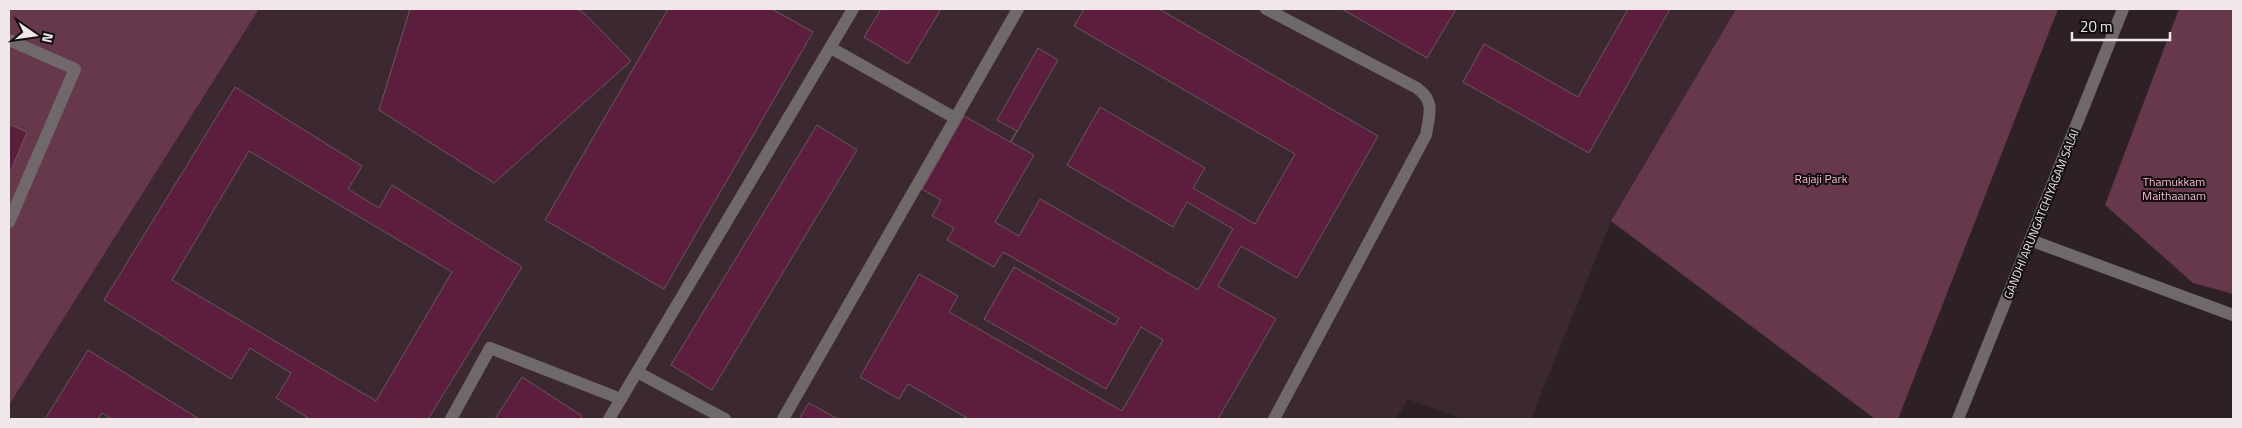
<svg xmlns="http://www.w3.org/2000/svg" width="2242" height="428" viewBox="0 0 2242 428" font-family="'Titillium Web',sans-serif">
	<rect width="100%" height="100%" fill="#2d2126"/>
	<polygon fill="#3b2830" points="259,9 1736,9 1611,221 1531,419 1463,419 1408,399 1396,419 9,419 9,405"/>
	<g fill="#67374c">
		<polygon points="9,9 259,9 9,405"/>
		<polygon points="1736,9 2058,9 1898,419 1875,419 1611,221"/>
		<polygon points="2179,9 2233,9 2233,294 2193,283 2105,205"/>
	</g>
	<g fill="#5d1e3d" stroke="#67595e" fill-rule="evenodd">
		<polygon points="410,9 577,9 585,14 631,61 494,183 379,110"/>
		<polygon points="668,9 772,9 813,32 664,289 545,220"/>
		<polygon points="881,9 941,9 908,64 864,37"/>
		<polygon points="1084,9 1159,9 1378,136 1297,278 1241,246 1218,286 1276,319 1218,419 969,419 908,384 899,399 860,377 919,274 958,296 949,312 1122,411 1163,340 1141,327 1106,389 984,319 1014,267 1115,325 1119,318 1003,252 994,267 947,240 954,228 932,216 941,200 922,189 964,116 1010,142 1017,131 997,120 1038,48 1058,60 1011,142 1034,155 995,222 1019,236 1040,199 1198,290 1233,229 1187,202 1173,227 1067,165 1100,107 1205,168 1193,188 1255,224 1295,154 1074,26"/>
		<polygon points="1342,9 1456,9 1427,58"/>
		<polygon points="1628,9 1670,9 1589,153 1463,82 1484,44 1578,97"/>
		<path d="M235 87 362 166 348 189 379 208 392 185 522 267 428 419H310L276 398 291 373 250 348 231 379 104 300ZM249 151 452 272 376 401 172 280Z"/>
		<polygon points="9,124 27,132 9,175"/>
		<polygon points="817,125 857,150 712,390 671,365"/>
		<polygon points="88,350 199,419 112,419 102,413 98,419 45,419"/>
		<polygon points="522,377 582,416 581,419 495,419"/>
		<polygon points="809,403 838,419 799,419"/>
	</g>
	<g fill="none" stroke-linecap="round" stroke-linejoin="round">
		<g stroke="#70696c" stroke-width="12">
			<path d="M1266 9 1417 88C1436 102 1429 114 1426 135L1274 419"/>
			<polyline points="9,40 75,69 9,222"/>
			<polyline points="831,48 955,118"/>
			<polyline points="637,372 725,419"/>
			<polyline points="451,419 490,348 621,399"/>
			<polyline points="609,419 853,9"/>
			<polyline points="783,419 1018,9"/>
		</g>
		<polyline stroke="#70696c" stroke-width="12" points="2030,240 2233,315"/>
		<polyline stroke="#70696c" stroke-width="12" points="1958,419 2123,9"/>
	</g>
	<g text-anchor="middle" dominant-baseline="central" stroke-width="4" stroke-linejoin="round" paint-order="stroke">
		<g font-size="12" fill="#f4b6cf" stroke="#120d0f">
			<text x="1821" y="178">Rajaji Park</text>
			<text x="2174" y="181">Thamukkam<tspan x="2174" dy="14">Maithaanam</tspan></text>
		</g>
		<g font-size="12" fill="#efe7ea" stroke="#120d0f">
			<text transform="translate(2041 214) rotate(-68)">GANDHI ARUNGATCHIYAGAM SALAI</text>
		</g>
	</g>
	<rect width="2242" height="428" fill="none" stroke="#efe7ea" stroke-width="20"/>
	<g transform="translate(35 35) rotate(103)" stroke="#120d0f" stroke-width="4" paint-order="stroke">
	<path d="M0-4L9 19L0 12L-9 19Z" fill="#efe7ea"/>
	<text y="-8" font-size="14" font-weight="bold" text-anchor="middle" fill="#efe7ea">N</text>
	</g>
	<path d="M2072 32v8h98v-8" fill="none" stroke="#efe7ea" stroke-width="2.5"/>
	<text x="2080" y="32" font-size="15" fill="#efe7ea" stroke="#120d0f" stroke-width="4" paint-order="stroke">20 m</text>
</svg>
